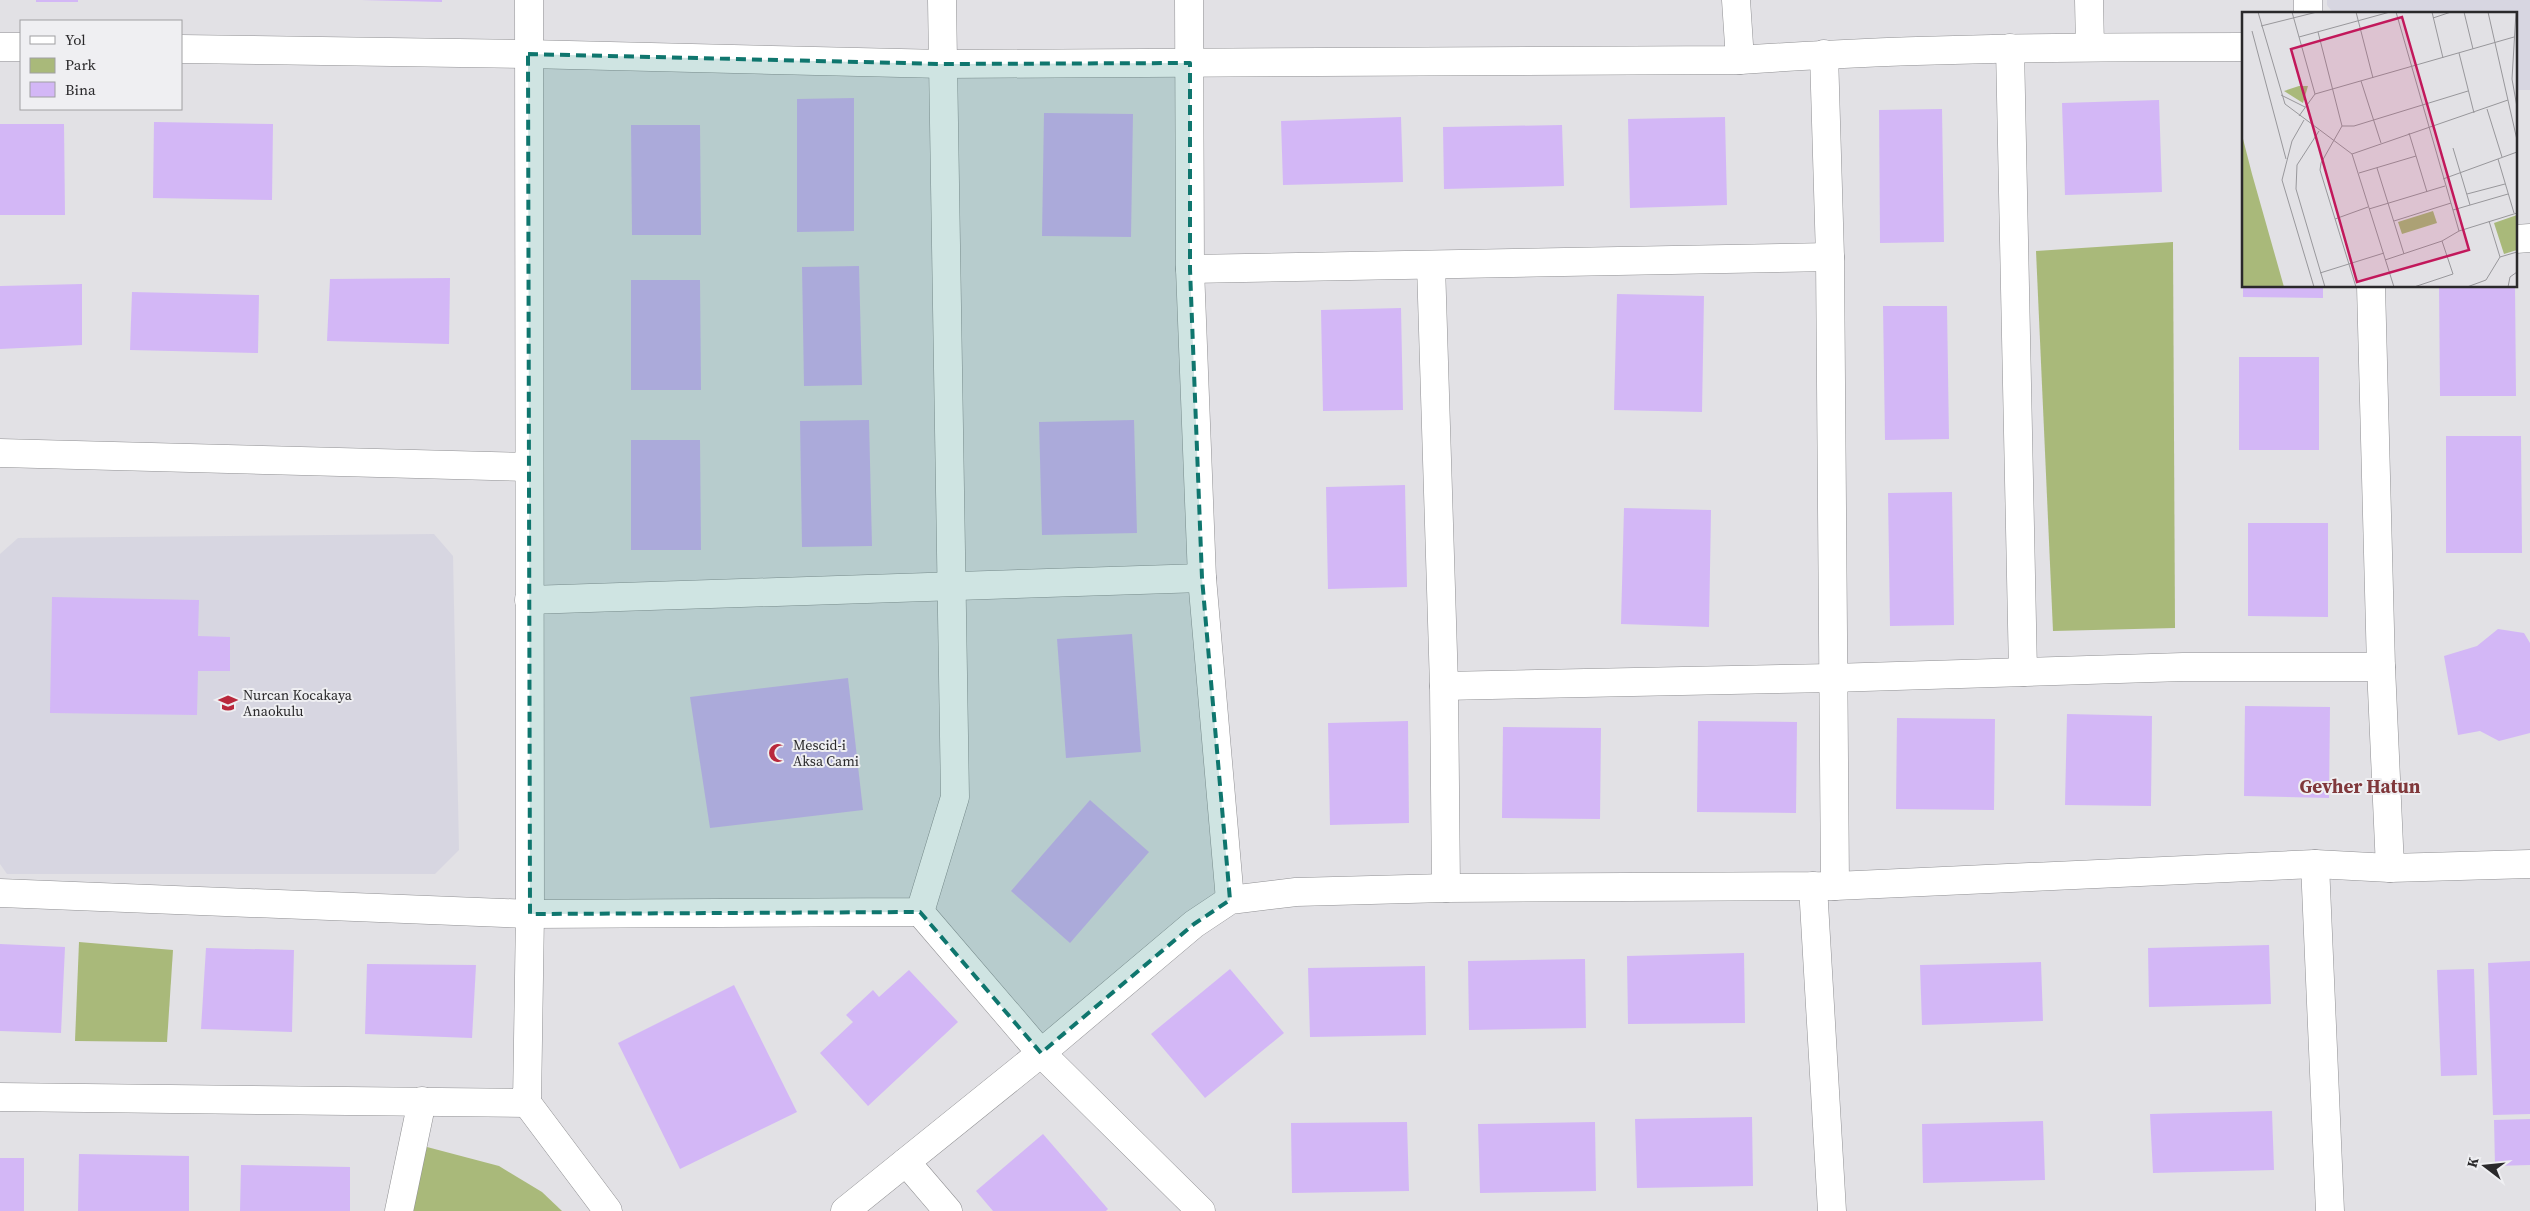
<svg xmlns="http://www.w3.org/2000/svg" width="2530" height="1211" viewBox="0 0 2530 1211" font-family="'Source Serif 4',serif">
	<rect width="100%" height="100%" fill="#e2e1e5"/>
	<g fill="#d7d6e1">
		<polygon points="2327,0 2530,0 2530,90 2516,90 2516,14 2334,14 2327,5"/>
		<polygon points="434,534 453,556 459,850 435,874 7,874 0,864 0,554 18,538"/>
	</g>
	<g fill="#a9b97a">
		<polygon points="2173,242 2175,628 2053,631 2036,251"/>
		<polygon points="79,942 173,950 167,1042 75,1041"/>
		<polygon points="427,1147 499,1166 542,1192 562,1211 407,1211"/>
	</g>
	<g fill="#d3b7f6">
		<rect x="36" y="0" width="42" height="2"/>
		<polygon points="361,0 442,0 442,2"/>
		<polygon points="854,98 854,231 797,232 797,99"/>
		<polygon points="2159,100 2162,192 2065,195 2062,103"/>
		<polygon points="1942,109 1944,242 1880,243 1879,110"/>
		<polygon points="1044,113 1133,114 1131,237 1042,236"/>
		<polygon points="1401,117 1403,182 1283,185 1281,121"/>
		<polygon points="1725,117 1727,205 1630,208 1628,119"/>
		<polygon points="154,122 273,124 272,200 153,198"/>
		<polygon points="0,124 64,124 65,215 0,215"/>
		<polygon points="631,125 700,125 701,235 632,235"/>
		<polygon points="1562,125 1564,186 1444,189 1443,127"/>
		<polygon points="859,266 862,385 804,386 802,267"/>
		<polygon points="450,278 449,344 327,341 330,279"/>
		<polygon points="631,280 700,280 701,390 631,390"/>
		<polygon points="82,284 82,345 0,349 0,286"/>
		<polygon points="2243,286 2323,286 2323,298 2243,297"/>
		<polygon points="2439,286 2515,286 2516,396 2440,396"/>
		<polygon points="132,292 259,295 258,353 130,350"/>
		<polygon points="1617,294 1704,296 1702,412 1614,410"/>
		<polygon points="1883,306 1947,306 1949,439 1885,440"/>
		<polygon points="1401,308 1403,410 1323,411 1321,310"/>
		<rect x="2239" y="357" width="80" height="93"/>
		<polygon points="869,420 872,546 802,547 800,421"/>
		<polygon points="1134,420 1137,533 1042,535 1039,422"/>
		<polygon points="2446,436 2521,436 2522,553 2446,553"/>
		<polygon points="631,440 700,440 701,550 631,550"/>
		<polygon points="1405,485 1407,587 1328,589 1326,487"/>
		<polygon points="1952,492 1954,625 1890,626 1888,493"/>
		<polygon points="1624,508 1711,510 1709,627 1621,624"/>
		<polygon points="2248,523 2328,523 2328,617 2248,616"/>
		<polygon points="52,597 199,600 198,636 230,637 230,671 198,671 197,715 50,713"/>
		<polygon points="2498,629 2524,633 2530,643 2530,733 2499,741 2480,731 2458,735 2444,656 2477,646"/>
		<polygon points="1132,634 1141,752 1066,758 1057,639"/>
		<polygon points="848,678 863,810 710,828 690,697"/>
		<polygon points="2245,706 2330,707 2329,798 2244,796"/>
		<polygon points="2067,714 2152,716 2151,806 2065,805"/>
		<polygon points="1897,718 1995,719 1994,810 1896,809"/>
		<polygon points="1408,721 1409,823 1330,825 1328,723"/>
		<polygon points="1698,721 1797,722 1796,813 1697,812"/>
		<polygon points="1503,727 1601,728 1600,819 1502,818"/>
		<polygon points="1090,800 1149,852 1070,943 1011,891"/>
		<polygon points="0,944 65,947 61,1033 0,1031"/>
		<polygon points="2269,945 2271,1004 2149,1007 2148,948"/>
		<polygon points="206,948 294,950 292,1032 201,1029"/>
		<polygon points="1744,953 1745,1023 1628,1024 1627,956"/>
		<polygon points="1585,959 1586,1028 1469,1030 1468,961"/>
		<polygon points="2530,961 2530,1114 2493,1115 2488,963"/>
		<polygon points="2041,962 2043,1021 1922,1025 1920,965"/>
		<polygon points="367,964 476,965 472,1038 365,1034"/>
		<polygon points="1425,966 1426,1035 1310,1037 1308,968"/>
		<polygon points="1230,969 1284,1033 1205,1098 1151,1034"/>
		<polygon points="2474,969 2477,1075 2441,1076 2437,970"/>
		<polygon points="909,970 958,1022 868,1106 820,1053 853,1022 846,1015 873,990 879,997"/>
		<polygon points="734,985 797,1112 680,1169 618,1043"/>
		<polygon points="2272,1111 2274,1170 2153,1173 2150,1114"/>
		<polygon points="1752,1117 1753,1186 1637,1188 1635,1119"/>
		<polygon points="2530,1119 2530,1165 2495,1166 2494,1120"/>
		<polygon points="2043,1121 2045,1180 1923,1183 1922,1124"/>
		<polygon points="1407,1122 1409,1191 1292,1193 1291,1123"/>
		<polygon points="1595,1122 1596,1191 1480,1193 1478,1124"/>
		<polygon points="1043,1134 1108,1209 1106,1211 993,1211 976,1191"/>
		<polygon points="79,1154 189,1156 189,1211 78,1211"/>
		<rect x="0" y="1158" width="24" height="53"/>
		<polygon points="241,1165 350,1167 350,1211 240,1211"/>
	</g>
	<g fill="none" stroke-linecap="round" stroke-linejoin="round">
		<g stroke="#909093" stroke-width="29">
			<g id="minor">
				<polyline points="1189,0 1190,269 1202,578 1230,900"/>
				<polyline points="1736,0 1740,60"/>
				<polyline points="2089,0 2090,47"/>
				<polyline points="2308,0 2308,14"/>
				<polyline points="0,47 21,47"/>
				<polyline points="2010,48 2023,672"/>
				<path d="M181 49 528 54 943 64 1740 60C1908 48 2076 47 2244 47"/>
				<polyline points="1824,54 1830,257 1835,886"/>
				<polyline points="2516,239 2530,238"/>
				<polyline points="1431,265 1444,686 1446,888"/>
				<polyline points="1190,269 1830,257"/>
				<polyline points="2371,286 2381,667 2390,868"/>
				<polyline points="0,453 529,467"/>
				<polyline points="529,600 1202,578"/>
				<polyline points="1444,686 1832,678 2183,667 2381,667"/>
				<polyline points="2315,864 2330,1211"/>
				<polyline points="1813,886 1832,1211"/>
				<polyline points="0,893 530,914 920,912 955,797 942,0"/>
				<polyline points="920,912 1041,1053 1201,1211"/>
				<polyline points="0,1097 527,1103 530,914 529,0"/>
				<polyline points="527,1103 608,1211"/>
				<polyline points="906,1162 948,1211"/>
				<polyline points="399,1211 422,1101"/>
				<polyline points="845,1211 1041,1053 1194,924 1230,900 1296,892 1446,888 1835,886 2315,864 2390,868 2530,864"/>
			</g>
		</g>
		<use href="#minor" stroke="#fff" stroke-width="28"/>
	</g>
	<path fill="#0f766e" fill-opacity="0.2" stroke="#0f766e" stroke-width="4" stroke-dasharray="10 6" stroke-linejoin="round" d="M528 54 943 64 1190 63V269L1202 578 1230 900 1194 924 1041 1053 920 912 530 914Z"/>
	<defs>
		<g id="school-bare" transform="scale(1.5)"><path d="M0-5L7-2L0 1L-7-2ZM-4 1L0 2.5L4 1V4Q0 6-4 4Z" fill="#b9283c" stroke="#efeff2" stroke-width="2.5" paint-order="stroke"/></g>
		<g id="mosque-bare" transform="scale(1.5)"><path d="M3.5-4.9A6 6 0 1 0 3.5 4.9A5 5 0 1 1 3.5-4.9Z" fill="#b9283c" stroke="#efeff2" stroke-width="2.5" paint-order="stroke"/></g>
	</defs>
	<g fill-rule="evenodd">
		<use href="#school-bare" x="228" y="703"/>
		<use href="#mosque-bare" x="778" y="753"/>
	</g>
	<g text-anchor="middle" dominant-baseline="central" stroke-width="4" stroke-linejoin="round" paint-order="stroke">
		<g font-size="14" fill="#2a292b" stroke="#efeff2" text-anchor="start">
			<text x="243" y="695">Nurcan Kocakaya<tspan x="243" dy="16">Anaokulu</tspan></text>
			<text x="793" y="745">Mescid-i<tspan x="793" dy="16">Aksa Cami</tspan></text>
		</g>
		<g font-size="19" font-weight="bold" fill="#80383b" stroke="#efeff2">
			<text x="2360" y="786">Gevher Hatun</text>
		</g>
	</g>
	<g transform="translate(2242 12)">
		<rect width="275" height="275" fill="#e2e1e5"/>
		<path d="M57 74H66L61 91 42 79ZM0 123 10 162 42 275H0ZM191 199 195 211 160 222 156 210ZM275 203V238L262 242 252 211Z" fill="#a9b97a"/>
		<path fill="none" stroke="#98979b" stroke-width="1" d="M16 0 43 92 110 142 152 275M50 0 73 82 272 25M114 0 131 66M154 0 217 219M190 0 201 46M222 0 231 37M246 0 275 128M274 0 270 67 275 95M191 6 209 0M19 14 75 0M10 19 44 147M76 20 100 114H112L226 79M57 25 148 0M217 41 232 101M119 69 139 131M39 83 63 95M245 97 260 145M57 104 73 82M62 108 50 129 40 168 72 275M100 114 79 151 78 158 114 275M77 119 55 153 54 177 83 275M167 121 185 180M211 136 228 193M110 142 266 88M256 147 272 201M135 156 162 242M117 161 174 144M201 167 275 140M225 182 263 172M127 197 203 174M211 198 266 182M93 207 126 195M152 209 209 191M247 209 258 245M143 248 200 229 217 219 275 201M78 261 142 241M172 275 211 262 200 229M225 275 244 268 258 245 275 240M266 275 268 265 275 260"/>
		<path fill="#c2185b" fill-opacity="0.15" stroke="#c2185b" stroke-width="2.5" d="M160 5 227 238 115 270 49 37Z"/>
		<rect width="275" height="275" fill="none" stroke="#2a292b" stroke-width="2.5"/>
	</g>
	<rect x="20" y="20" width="162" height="90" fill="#efeff2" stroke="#a0a0a2"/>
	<rect x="30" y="36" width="25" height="8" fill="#ffffff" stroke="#a0a0a2"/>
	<text x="65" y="45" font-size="15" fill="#2a292b">Yol</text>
	<rect x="30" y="58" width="25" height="15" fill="#a9b97a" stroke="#a0a0a2"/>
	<text x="65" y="70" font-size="15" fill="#2a292b">Park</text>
	<rect x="30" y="82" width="25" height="15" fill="#d3b7f6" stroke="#a0a0a2"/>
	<text x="65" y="95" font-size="15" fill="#2a292b">Bina</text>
	<g transform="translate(2485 1166) rotate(286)" stroke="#efeff2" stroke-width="4" paint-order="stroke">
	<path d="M0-4L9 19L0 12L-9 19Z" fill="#2a292b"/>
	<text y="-8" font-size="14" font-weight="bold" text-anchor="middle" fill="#2a292b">K</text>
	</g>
</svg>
